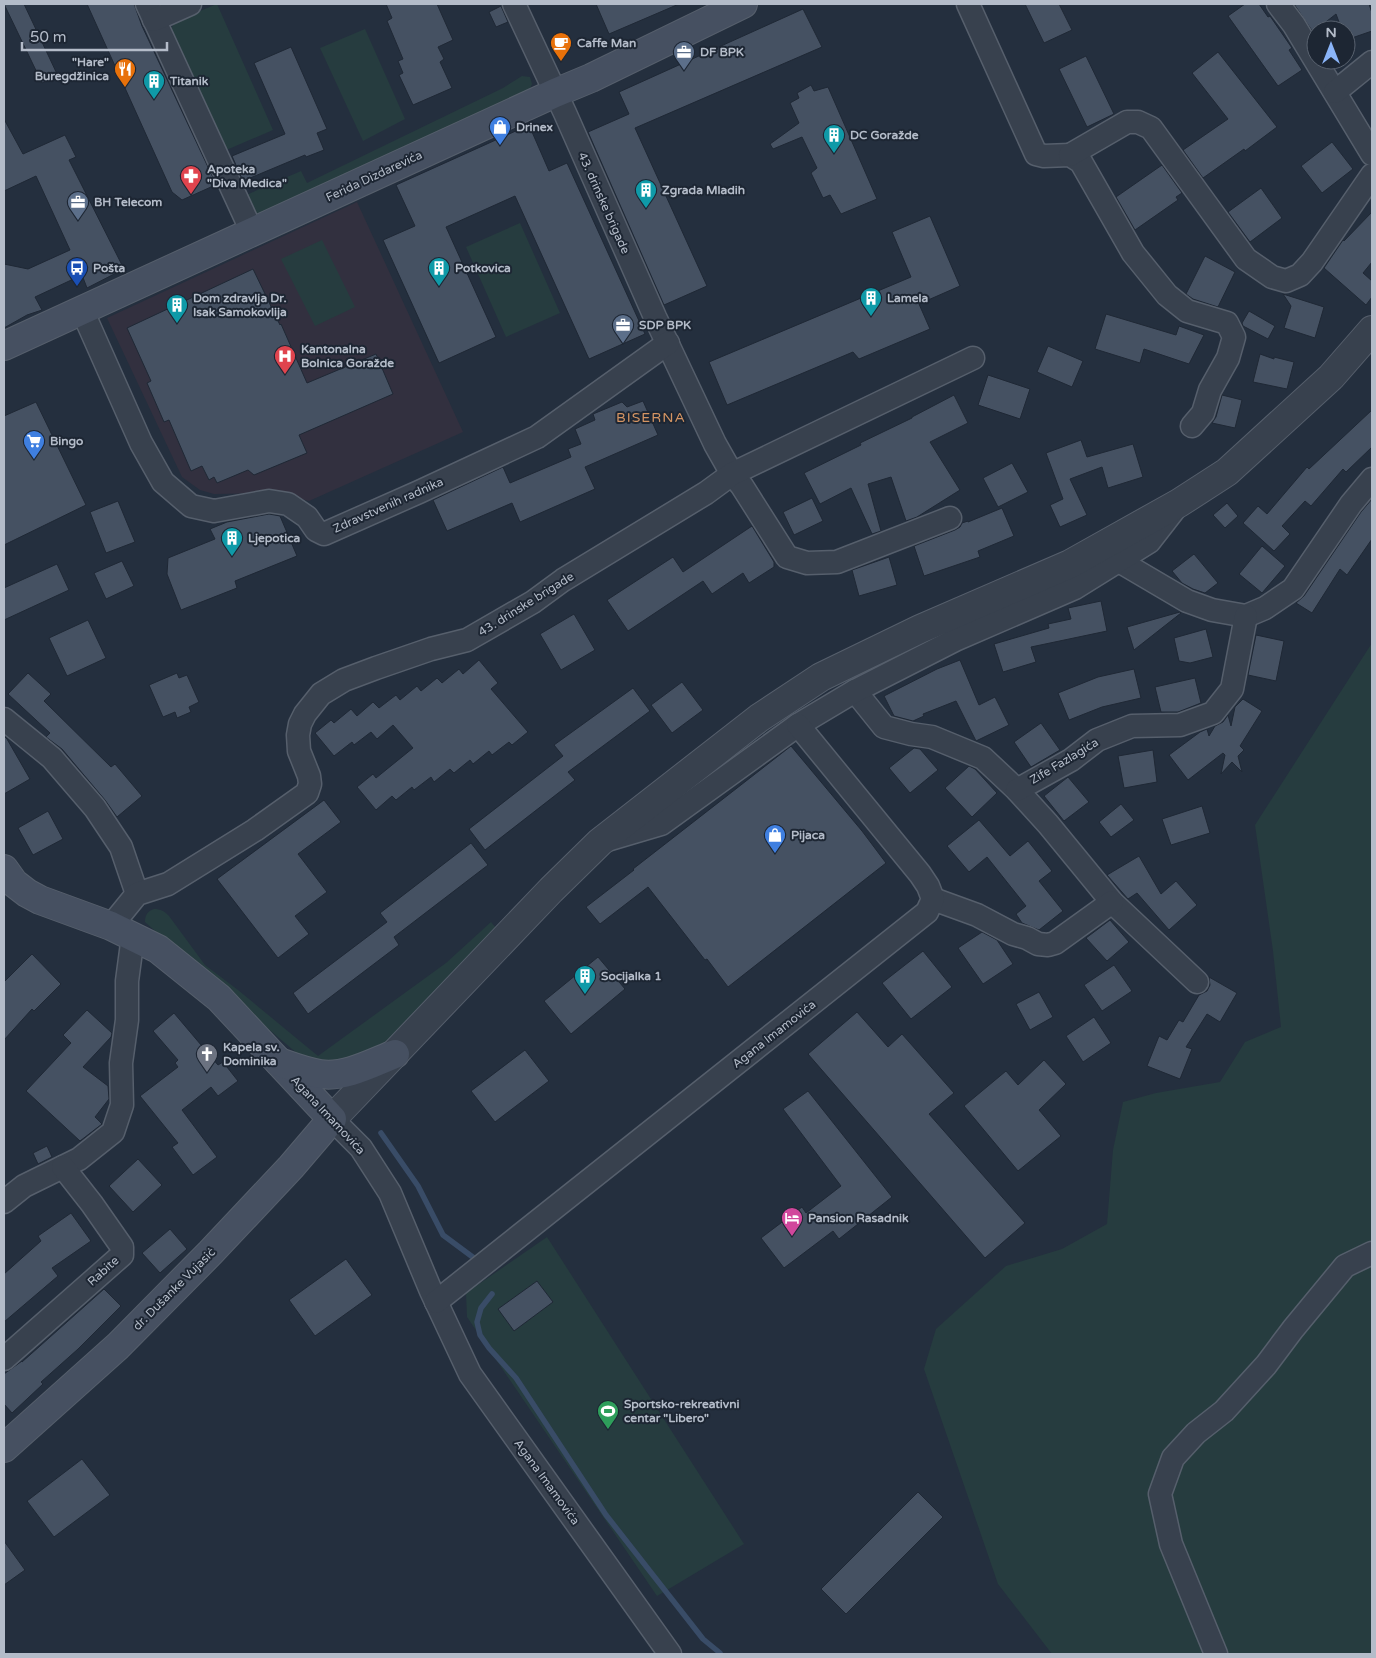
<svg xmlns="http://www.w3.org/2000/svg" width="1376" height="1658" viewBox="0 0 1376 1658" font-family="'Varela Round',sans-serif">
	<rect width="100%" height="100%" fill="#242f3e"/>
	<polygon fill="#32303f" points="357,202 463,432 309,501 276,493 214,494 200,490 182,477 107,318"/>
	<g fill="#263c3f">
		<polygon points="217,4 273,130 224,151 170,32 173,25 178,20"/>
		<polygon points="365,29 405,119 363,141 320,48"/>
		<polygon points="522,76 530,77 532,84 529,91 261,214 251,212 244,196 301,171 307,183 503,88"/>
		<polygon points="520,223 560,313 506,337 466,247"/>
		<polygon points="322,240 355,307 315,326 281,259"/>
		<polygon points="1372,643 1372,1654 1052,1654 998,1584 924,1369 936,1329 1006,1266 1062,1249 1107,1224 1113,1150 1123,1102 1156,1093 1220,1082 1245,1042 1281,1027 1273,951 1255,825"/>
		<path d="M154 909C161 909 164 911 169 916L205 965 238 990 318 1056 446 963 491 922 501 934 399 1034 369 1052 343 1064 305 1060 200 971 145 922C145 916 147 911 154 909Z"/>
		<polygon points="547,1237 744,1544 657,1596 467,1317 466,1293"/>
	</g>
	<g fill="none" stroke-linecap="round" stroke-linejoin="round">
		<g stroke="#394c67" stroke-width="5.5">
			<polyline points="381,1133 418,1186 443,1235 478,1261"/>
			<polyline points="492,1294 481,1308 477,1322 480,1335 489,1348 516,1378 606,1515 703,1639 720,1653"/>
		</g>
	</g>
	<g fill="#455162" stroke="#1f2835">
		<polygon points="4,4 24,4 58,76 42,83"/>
		<polygon points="87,4 134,4 142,26 215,182 211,187 182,200 172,192"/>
		<polygon points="386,4 437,4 453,40 438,47 444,59 440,62 452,88 413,105 399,75 403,73 398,61 403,59 387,21 392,18"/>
		<polygon points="596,4 679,4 609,34"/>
		<polygon points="1025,4 1059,4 1072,30 1044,43"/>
		<polygon points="1245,4 1259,4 1268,17 1270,16 1292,48 1289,50 1302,70 1278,86 1228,16"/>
		<polygon points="1294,4 1369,4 1372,13 1372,31 1346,40 1346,30 1342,30 1336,14 1313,32"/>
		<polygon points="501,6 508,22 496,27 489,12"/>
		<polygon points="803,9 822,47 635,128 707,286 664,305 588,132 629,114 619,92"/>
		<polygon points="291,47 327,129 317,133 324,150 306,157 305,155 243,181 232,156 285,134 254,63"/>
		<polygon points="1218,52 1277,127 1245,151 1244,149 1203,178 1183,150 1228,119 1192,73"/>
		<polygon points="1086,56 1114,114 1087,127 1059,69"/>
		<polygon points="811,85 814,91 828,87 877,199 841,214 830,195 823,198 811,173 817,168 802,137 773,149 770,144 799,123 790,103 799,98 797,93"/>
		<polygon points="4,119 23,154 65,135 76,157 69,160 124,269 87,288 82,275 35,297 42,310 27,315 4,328 4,264 28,269 70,250 36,176 4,191"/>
		<polygon points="529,125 549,171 567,163 645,334 589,359 515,196 446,227 496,337 439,363 383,240 415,226 396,185"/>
		<polygon points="1332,142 1353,169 1322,193 1301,166"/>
		<polygon points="1162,165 1182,193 1176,197 1178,200 1135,230 1116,197"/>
		<polygon points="1261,188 1282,218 1250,242 1228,212"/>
		<polygon points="1372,212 1372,262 1363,273 1372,281 1372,297 1366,305 1324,268 1343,240 1344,241"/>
		<polygon points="930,216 960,286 919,304 930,329 859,359 853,352 727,405 709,362 911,277 892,232"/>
		<polygon points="1205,256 1235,272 1218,307 1193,299 1186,294"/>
		<polygon points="253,269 280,325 281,324 307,383 376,354 393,394 299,435 307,453 254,475 248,470 217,483 214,477 209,480 202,466 191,471 169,420 164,422 147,383 151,381 127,328"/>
		<polygon points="1283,294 1324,307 1315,338 1284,328 1291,306"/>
		<polygon points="1249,311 1275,326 1268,339 1243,326 1242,323"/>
		<polygon points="1106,314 1176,335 1179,326 1204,335 1189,364 1144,349 1140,363 1095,349"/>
		<polygon points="1048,346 1083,361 1072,387 1037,372"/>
		<polygon points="1260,354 1274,359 1274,357 1294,362 1287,389 1253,382"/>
		<polygon points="988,375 1030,389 1020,419 978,405"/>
		<polygon points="954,395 968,423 930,442 960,490 917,517 906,521 891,477 868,484 881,531 872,534 851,488 820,504 804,473 861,445 860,443 912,418 912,417"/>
		<polygon points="1222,395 1242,400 1235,428 1212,423 1216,417"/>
		<polygon points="643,401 658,435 585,467 595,489 520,522 512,503 447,531 433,500 503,467 510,483 571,457 568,449 581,444 575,429 595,420 593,414 622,402 627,407"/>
		<polygon points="36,402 86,505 4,545 4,416"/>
		<polygon points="1372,410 1372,447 1346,472 1343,469 1311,506 1305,501 1282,526 1290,534 1274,551 1243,523 1258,506 1267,514 1307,467 1309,469"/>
		<polygon points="1081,440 1087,457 1133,444 1143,477 1108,488 1102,467 1070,479 1087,515 1060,527 1050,505 1063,499 1046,453"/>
		<polygon points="1012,463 1028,492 998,507 983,478"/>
		<polygon points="812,498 823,521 794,535 783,512"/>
		<polygon points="1372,499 1372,539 1347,575 1340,569 1312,613 1296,603 1304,596 1361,512"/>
		<polygon points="118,501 135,542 106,553 90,512"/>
		<polygon points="1227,503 1238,516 1225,528 1213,515"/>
		<polygon points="1002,508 1014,536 978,551 980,557 924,576 914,546 955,530 960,527 962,523 968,521 968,522"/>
		<polygon points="269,514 280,516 297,556 235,581 237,588 181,610 167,574 168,558 215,539 210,529 227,522"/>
		<polygon points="752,526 774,562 774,567 749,583 743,573 712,594 703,581 628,631 607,600 673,557 683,572"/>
		<polygon points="1262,546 1285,566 1262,593 1239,574"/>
		<polygon points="1194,554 1218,583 1205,593 1193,589 1182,583 1172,571"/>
		<polygon points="889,557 897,585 859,596 852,570"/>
		<polygon points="122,561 134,586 106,599 94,573"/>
		<polygon points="57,564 69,590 4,620 4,588"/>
		<polygon points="1101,601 1107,631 1031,647 1036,662 1003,672 994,644 1049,628 1048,624 1071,619 1068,608"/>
		<polygon points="1180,612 1181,613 1134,650 1127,627"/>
		<polygon points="574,614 595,650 561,670 540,634"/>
		<polygon points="88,620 106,658 67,676 49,638"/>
		<polygon points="1206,629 1213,657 1190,663 1179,661 1174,638"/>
		<polygon points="1256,635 1284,641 1276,681 1248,675"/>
		<polygon points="479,660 498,683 491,689 528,732 512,745 509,742 492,755 489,751 473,764 470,760 454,773 450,769 434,782 431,777 414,790 412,787 396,800 392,796 376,810 357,787 373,774 376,778 413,748 393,725 377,739 371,732 354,745 352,742 334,756 315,733 331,720 334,723 351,709 357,716 373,702 379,708 396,695 400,700 417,686 421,691 437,678 442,683 459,669 463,674"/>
		<polygon points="960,660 979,705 995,697 1009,725 976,741 956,701 923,714 924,716 913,721 894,716 884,696 937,669"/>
		<polygon points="1134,669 1141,698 1102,707 1069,720 1058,693 1098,677"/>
		<polygon points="28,673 51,694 44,701 111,767 115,764 142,796 117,817 105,800 62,749 46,737 50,733 8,694"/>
		<polygon points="177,673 179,678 187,675 199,702 189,707 191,712 177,718 175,712 163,717 149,685"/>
		<polygon points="1195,678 1201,703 1178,712 1161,712 1155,687"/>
		<polygon points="682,682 703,710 672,733 651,705"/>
		<polygon points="633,688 650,711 568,772 575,780 485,850 469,829 563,756 554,745"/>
		<polygon points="1243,699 1262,711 1240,746 1244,750 1238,756 1242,772 1232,762 1221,774 1225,755 1223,753 1188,780 1169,755 1200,732 1207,729 1209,736 1215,726 1223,722 1228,715 1231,726 1235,707"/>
		<polygon points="1041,723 1060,750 1031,767 1014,742"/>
		<polygon points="4,736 7,739 30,779 4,794"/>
		<polygon points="791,746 862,831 886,863 728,987 707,959 705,960 648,887 600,924 586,907 634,870 633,869"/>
		<polygon points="914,748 920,749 938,770 910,793 889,768"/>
		<polygon points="1153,750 1157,782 1124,788 1118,756"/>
		<polygon points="969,766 975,769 997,793 972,817 945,788"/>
		<polygon points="1068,777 1089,802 1064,821 1044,796"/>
		<polygon points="324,800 341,822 298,854 327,892 295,916 309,934 278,958 217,879"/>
		<polygon points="1121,804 1134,820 1111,837 1099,822"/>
		<polygon points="1202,806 1210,833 1171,845 1162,819"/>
		<polygon points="48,811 63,839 33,855 18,828"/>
		<polygon points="979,820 1010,856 1028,841 1052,871 1039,881 1063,911 1039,930 1022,923 1016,914 1026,906 987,857 969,872 947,846"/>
		<polygon points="471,843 488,865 394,937 399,945 308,1014 293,993 387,922 380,913"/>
		<polygon points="1139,856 1161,894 1176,881 1197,905 1169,930 1137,893 1128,899 1107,875"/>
		<polygon points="1110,920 1129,942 1107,961 1086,938"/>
		<polygon points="982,932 997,940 1013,964 983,984 958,948"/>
		<polygon points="923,951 952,987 911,1019 882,983"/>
		<polygon points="32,954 61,984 34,1011 32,1009 4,1040 4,982"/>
		<polygon points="598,957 625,989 571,1034 544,1001"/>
		<polygon points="1114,965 1132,991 1102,1011 1084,985"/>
		<polygon points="1209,977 1237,993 1220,1022 1207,1014 1186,1047 1192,1049 1180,1079 1147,1066 1159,1036 1167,1040 1179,1020 1183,1022 1199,995 1207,991 1210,985"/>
		<polygon points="1039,992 1053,1017 1030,1030 1016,1004"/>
		<polygon points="87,1010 112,1033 111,1037 83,1067 108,1086 109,1099 95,1117 102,1124 80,1141 26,1091 71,1043 63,1035"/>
		<polygon points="857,1012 888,1047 902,1034 954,1093 929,1114 1025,1223 985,1258 808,1054"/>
		<polygon points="174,1013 218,1065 223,1062 238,1081 218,1096 211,1087 182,1110 217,1157 193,1175 172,1147 178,1143 140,1096 178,1067 175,1063 178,1060 153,1031"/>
		<polygon points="1094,1017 1111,1043 1083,1062 1066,1036"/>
		<polygon points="525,1050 549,1081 495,1122 471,1091"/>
		<polygon points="1044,1060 1066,1084 1039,1110 1061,1136 1018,1171 964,1106 1006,1071 1018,1085"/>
		<polygon points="808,1091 892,1197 839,1239 833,1231 784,1268 761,1238 802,1207 806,1213 841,1186 783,1109"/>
		<polygon points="47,1146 52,1157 38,1164 33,1153"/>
		<polygon points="138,1159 162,1185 133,1212 109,1186"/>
		<polygon points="71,1213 91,1241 52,1268 58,1276 4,1322 4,1274 41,1241 38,1236"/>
		<polygon points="170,1229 187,1249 160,1273 142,1253"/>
		<polygon points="346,1259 372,1295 315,1336 289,1300"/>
		<polygon points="537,1281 553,1302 514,1331 498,1309"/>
		<polygon points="104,1289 121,1306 78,1349 41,1382 43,1384 12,1413 4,1404 4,1374 22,1361 22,1362"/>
		<polygon points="82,1459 110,1495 54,1537 27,1501"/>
		<polygon points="918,1492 943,1517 846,1614 821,1589"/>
		<polygon points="4,1541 25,1570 4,1585"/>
	</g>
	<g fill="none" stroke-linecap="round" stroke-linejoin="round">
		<g stroke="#565f6c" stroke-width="25">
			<g id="minor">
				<polyline points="147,4 252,232"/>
				<polyline points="514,4 565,113 655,317 715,444 732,474 742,486 787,557 807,563 837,562 950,518"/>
				<polyline points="968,4 1036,154 1044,156 1070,155 1081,162 1133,253 1167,295 1187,311 1227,323 1234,337 1228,358 1210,390 1203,413 1192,426"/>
				<polyline points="1278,4 1294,25 1372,154"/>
				<polyline points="154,20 190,4"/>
				<polyline points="1335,92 1372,62"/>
				<polyline points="1070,155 1127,122 1138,122 1151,128 1246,259 1272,277 1286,281 1300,275 1312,262 1372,175"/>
				<polyline points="82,310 141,443 163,482 191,506 214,511 269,501 288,504 307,517 316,530 324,534 419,492 537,437 668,343"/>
				<polyline points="1119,561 1187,601 1212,610 1246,616 1265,608 1293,589 1351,504 1372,479"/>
				<polyline points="855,691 884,727 911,734 932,737 983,758 1017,790 1048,824 1112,902 1197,982"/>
				<polyline points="4,719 52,758 95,808 121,847 137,894"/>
				<polyline points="1017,790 1071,760 1097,740 1132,726 1180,725 1213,713 1232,689 1246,616"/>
				<polyline points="607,840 661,824 798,725 855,691 955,640 1075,588 1149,542 1177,506"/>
				<polyline points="933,899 977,915 1013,934 1027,938 1038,944 1048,945 1055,943 1112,902"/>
				<polyline points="111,926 137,894 168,884 255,830 307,793 310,784 309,776 299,751 298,735 300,724 305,714 321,694 344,680 376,668 431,649 467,640 533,602 563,580 706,493 732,474 973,358"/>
				<polyline points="332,1119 361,1148 390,1193 431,1291 470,1374 670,1654"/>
				<polyline points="4,1202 24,1186 79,1159 113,1132 122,1105 121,1063 127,1020 127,981 133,936"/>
				<polyline points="436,1302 927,912 933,899 928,886 920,874 798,725"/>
				<polyline points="4,1359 122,1255 122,1247 92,1204 63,1167"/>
				<polyline points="1216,1654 1171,1544 1160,1494 1173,1458 1196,1433 1224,1411 1266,1365 1293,1329 1345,1266 1372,1253"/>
			</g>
		</g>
		<g stroke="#565f6c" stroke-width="30">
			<polyline id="tertiary" points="332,1119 551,890 600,842 759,718 821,677 920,629 1070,564 1179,503 1227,472 1331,377 1372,330"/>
		</g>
		<g stroke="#565f6c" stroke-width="30">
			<g id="secondary">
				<polyline points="4,346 555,93 591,78 743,4"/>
				<polyline points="4,869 14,883 27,893 40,900 111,926 158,949 219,998 332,1119 291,1167 210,1253 118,1346 4,1448"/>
				<path d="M279 1062C293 1067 306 1072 320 1074 345 1078 372 1063 395 1054"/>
			</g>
		</g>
		<use href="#minor" stroke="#38414e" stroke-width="22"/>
		<use href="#tertiary" stroke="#38414e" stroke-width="28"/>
		<use href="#secondary" stroke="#465061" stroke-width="28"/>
	</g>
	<defs>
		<g id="cafe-pin" transform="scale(1.125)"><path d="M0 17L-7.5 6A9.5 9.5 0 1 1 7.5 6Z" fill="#e8710a" stroke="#1d2633"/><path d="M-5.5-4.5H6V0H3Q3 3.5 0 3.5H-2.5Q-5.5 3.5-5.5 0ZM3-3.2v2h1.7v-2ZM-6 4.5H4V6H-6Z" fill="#fff"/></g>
		<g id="office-pin" transform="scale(1.125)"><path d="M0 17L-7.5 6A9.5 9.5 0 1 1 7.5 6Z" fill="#5c6f8a" stroke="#1d2633"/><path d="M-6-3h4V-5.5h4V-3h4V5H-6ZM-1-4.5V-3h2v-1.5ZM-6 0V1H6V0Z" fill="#fff"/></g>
		<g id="restaurant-pin" transform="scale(1.125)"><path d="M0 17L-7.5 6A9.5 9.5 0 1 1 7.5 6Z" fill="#e8710a" stroke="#1d2633"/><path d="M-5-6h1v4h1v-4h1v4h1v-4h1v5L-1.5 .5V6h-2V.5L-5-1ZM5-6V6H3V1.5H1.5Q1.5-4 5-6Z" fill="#fff"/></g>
		<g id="building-pin" transform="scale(1.125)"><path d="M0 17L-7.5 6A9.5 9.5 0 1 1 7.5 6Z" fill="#0f9aa8" stroke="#1d2633"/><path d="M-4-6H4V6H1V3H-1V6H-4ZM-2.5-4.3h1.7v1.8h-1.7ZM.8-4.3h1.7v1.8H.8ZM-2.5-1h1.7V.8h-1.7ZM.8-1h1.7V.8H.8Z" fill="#fff"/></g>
		<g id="shop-pin" transform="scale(1.125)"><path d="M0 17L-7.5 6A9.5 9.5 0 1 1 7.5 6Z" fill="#3f7fe0" stroke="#1d2633"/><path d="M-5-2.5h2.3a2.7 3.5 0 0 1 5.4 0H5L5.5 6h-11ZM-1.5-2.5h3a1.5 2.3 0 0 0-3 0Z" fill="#fff"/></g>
		<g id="pharmacy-pin" transform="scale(1.125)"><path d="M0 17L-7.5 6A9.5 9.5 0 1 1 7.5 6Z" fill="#e0444e" stroke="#1d2633"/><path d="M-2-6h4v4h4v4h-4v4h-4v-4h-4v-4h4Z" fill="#fff"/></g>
		<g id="bus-pin" transform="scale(1.125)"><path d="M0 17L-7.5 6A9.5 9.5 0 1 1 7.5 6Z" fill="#1a4fb4" stroke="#1d2633"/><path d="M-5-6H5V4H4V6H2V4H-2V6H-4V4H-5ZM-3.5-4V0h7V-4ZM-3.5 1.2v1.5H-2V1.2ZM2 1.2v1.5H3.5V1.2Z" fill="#fff"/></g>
		<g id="hospital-pin" transform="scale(1.125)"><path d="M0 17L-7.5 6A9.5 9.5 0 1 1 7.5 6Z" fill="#e0444e" stroke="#1d2633"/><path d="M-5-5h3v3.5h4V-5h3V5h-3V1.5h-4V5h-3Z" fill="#fff"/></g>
		<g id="supermarket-pin" transform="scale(1.125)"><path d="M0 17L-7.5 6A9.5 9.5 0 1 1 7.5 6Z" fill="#3f7fe0" stroke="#1d2633"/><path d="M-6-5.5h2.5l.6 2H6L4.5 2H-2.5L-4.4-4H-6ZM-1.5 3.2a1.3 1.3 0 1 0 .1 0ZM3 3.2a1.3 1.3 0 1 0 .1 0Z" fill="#fff"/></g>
		<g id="church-pin" transform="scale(1.125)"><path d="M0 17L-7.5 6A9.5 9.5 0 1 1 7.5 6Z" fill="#6b7280" stroke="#1d2633"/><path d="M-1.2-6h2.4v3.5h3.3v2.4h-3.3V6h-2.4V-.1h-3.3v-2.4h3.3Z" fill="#fff"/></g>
		<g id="hotel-pin" transform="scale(1.125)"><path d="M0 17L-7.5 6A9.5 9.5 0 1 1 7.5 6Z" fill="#d1479c" stroke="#1d2633"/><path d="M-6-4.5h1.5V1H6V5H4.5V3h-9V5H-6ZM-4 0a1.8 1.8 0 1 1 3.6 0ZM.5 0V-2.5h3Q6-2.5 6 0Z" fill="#fff"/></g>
		<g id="stadium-pin" transform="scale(1.125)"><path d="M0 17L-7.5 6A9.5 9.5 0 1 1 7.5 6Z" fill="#2e9e5b" stroke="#1d2633"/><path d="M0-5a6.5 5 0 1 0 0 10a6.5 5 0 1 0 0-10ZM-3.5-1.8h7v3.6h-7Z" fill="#fff"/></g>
	</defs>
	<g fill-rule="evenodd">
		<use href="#cafe-pin" x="561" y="43"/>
		<use href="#office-pin" x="684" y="52"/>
		<use href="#restaurant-pin" x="125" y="69"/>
		<use href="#building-pin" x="154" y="81"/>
		<use href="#shop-pin" x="500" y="127"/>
		<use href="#building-pin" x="834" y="135"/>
		<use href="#pharmacy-pin" x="191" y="176"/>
		<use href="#building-pin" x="646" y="190"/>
		<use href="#office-pin" x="78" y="202"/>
		<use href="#bus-pin" x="77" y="268"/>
		<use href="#building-pin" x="439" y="268"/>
		<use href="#building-pin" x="871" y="298"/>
		<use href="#building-pin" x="177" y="305"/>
		<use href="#office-pin" x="623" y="325"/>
		<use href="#hospital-pin" x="285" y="356"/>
		<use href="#supermarket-pin" x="34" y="441"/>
		<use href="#building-pin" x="232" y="538"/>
		<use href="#shop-pin" x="775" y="835"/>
		<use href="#building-pin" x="585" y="976"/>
		<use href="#church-pin" x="207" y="1054"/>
		<use href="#hotel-pin" x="792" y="1218"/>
		<use href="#stadium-pin" x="608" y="1411"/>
	</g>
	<g text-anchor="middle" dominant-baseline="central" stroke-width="4" stroke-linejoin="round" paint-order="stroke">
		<g font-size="12" font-weight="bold" fill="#b4bcc9" stroke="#1d2633" text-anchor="start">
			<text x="577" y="43">Caffe Man</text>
			<text x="700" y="52">DF BPK</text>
			<text x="109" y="62" text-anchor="end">"Hare"<tspan x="109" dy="14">Buregdžinica</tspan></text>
			<text x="170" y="81">Titanik</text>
			<text x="516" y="127">Drinex</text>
			<text x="850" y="135">DC Goražde</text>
			<text x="207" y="169">Apoteka<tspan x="207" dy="14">"Diva Medica"</tspan></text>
			<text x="662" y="190">Zgrada Mladih</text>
			<text x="94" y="202">BH Telecom</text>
			<text x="93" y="268">Pošta</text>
			<text x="455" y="268">Potkovica</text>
			<text x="193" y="298">Dom zdravlja Dr.<tspan x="193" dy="14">Isak Samokovlija</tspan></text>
			<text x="887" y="298">Lamela</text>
			<text x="639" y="325">SDP BPK</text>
			<text x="301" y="349">Kantonalna<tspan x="301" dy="14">Bolnica Goražde</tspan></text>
			<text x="50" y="441">Bingo</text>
			<text x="248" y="538">Ljepotica</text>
			<text x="791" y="835">Pijaca</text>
			<text x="601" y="976">Socijalka 1</text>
			<text x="223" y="1047">Kapela sv.<tspan x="223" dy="14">Dominika</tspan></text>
			<text x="808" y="1218">Pansion Rasadnik</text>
			<text x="624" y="1404">Sportsko-rekreativni<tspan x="624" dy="14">centar "Libero"</tspan></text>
		</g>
		<g font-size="12" fill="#b4bcc9" stroke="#1d2633">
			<text transform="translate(374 176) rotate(-25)">Ferida Dizdarevića</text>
			<text transform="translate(604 203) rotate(66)">43. drinske brigade</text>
			<text transform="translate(388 505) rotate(-24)">Zdravstvenih radnika</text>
			<text transform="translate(526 604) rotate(-32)">43. drinske brigade</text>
			<text transform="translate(1064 761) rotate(-31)">Zife Fazlagića</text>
			<text transform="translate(774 1034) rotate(-38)">Agana Imamovića</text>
			<text transform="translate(328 1115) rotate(47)">Agana Imamovića</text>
			<text transform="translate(103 1271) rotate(-42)">Rabite</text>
			<text transform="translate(174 1289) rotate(-45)">dr. Dušanke Vujasić</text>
			<text transform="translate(547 1482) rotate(54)">Agana Imamovića</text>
		</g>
		<g font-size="14" letter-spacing="1" fill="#d59563" stroke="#1d2633">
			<text x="651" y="417">BISERNA</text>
		</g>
	</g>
	<rect width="1376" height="1658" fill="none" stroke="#b4bcc9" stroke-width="10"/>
	<g transform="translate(1331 45)"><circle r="24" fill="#1d2633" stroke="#59626f"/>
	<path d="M0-4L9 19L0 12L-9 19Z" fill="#8ab4f8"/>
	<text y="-8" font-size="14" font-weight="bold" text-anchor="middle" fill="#b4bcc9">N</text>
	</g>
	<path d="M22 42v8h145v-8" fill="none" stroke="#b4bcc9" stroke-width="2.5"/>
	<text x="30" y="42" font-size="15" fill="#b4bcc9" stroke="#1d2633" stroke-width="4" paint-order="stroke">50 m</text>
</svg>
